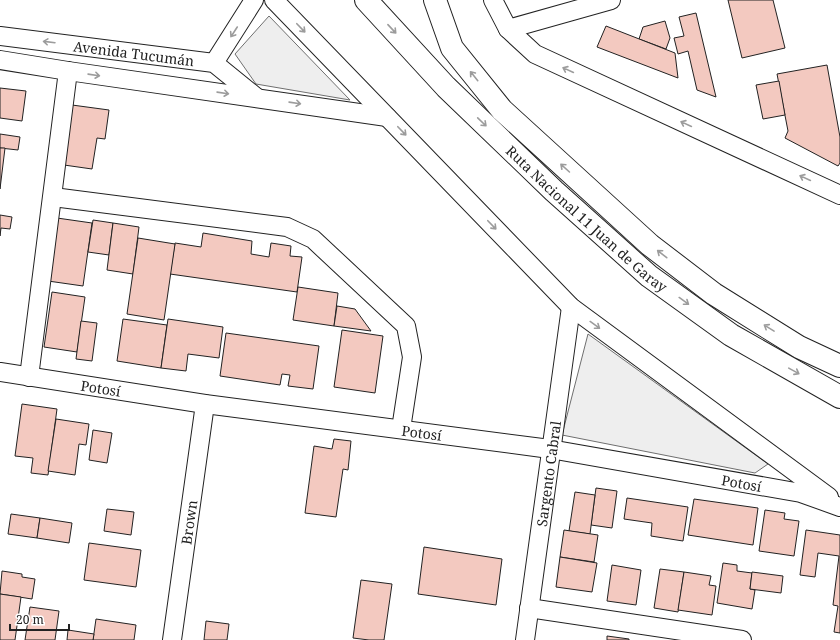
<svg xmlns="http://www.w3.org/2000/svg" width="840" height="640" viewBox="0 0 840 640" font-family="'Noto Serif',serif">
	<rect width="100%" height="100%" fill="#fff"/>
	<g fill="#eee" stroke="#6f6f6f">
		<polygon points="269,16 350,100 256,84 235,54"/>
		<polygon points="588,334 768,464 755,473 562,435"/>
	</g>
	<g fill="#f3c9c0" stroke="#222">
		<polygon points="728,0 773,0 785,48 742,58"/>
		<polygon points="696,13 716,97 697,90 688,51 678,54 674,38 684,36 679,17"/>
		<polygon points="665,21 670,38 666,49 639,39 643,27"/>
		<polygon points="606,26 675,53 678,78 597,47"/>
		<polygon points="827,65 840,137 840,163 838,166 785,138 788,131 777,74"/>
		<polygon points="779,81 785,115 763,119 756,85"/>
		<polygon points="0,88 26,91 22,121 0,118"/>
		<polygon points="72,105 109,110 105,139 97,138 92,169 64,165"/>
		<polygon points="0,134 20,137 18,150 0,148"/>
		<polygon points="0,148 5,148 0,189"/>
		<polygon points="0,215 12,217 10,229 1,228 0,236"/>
		<polygon points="57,218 92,223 83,286 48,281"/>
		<polygon points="93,220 113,223 109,255 88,252"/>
		<polygon points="113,223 139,227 133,274 107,270"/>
		<polygon points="203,233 252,241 251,254 269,257 271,243 291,246 290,256 302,257 297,292 170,274 175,243 201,247"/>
		<polygon points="138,238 175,244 164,320 127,314"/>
		<polygon points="298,287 338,293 334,326 293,320"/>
		<polygon points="52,292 85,297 77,352 44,347"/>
		<polygon points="337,306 355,309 371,331 334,326"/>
		<polygon points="123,319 167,325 161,368 117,361"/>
		<polygon points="168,319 223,327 219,358 188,354 186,371 161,368"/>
		<polygon points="81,321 97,323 92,361 76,359"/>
		<polygon points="342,330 383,336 375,393 334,387"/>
		<polygon points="226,333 319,346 313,389 288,386 290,375 282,374 280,385 220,376"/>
		<polygon points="22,404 57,409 48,475 31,473 33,458 15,456"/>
		<polygon points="56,419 89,424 86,445 79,444 75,475 48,471"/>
		<polygon points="93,430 112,433 107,463 89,460"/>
		<polygon points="334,439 351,441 348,470 343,469 336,517 305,513 314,446 332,449"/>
		<polygon points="596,488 617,491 612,528 591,525"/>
		<polygon points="575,492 595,495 590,534 569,531"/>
		<polygon points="627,498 688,507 683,541 651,536 652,523 624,519"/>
		<polygon points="694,499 758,508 753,545 688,535"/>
		<polygon points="107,509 134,512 131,535 104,531"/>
		<polygon points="765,510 785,513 784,519 799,521 794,556 759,551"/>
		<polygon points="11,514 40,518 37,538 8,534"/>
		<polygon points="40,518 72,523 69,543 37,538"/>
		<polygon points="564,530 598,535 594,562 560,557"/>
		<polygon points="806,530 840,535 840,633 834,632 838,606 833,605 839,556 818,553 815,577 800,575"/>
		<polygon points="89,543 141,550 136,587 84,580"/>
		<polygon points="424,547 502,559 496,605 418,594"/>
		<polygon points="560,557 597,563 592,592 556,587"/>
		<polygon points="723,563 737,565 737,571 752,573 750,589 755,590 752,609 717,603"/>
		<polygon points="612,565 641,570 636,605 607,601"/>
		<polygon points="660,569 684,572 678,612 654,608"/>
		<polygon points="2,571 22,574 22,577 35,579 32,599 0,594"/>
		<polygon points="684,572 711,576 709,585 716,586 712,615 678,610"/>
		<polygon points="752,572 783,576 781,593 750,589"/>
		<polygon points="361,580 392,584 384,640 369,640 353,638"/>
		<polygon points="0,594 21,597 15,640 0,640"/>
		<polygon points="30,607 59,611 55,640 25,640"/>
		<polygon points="96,619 136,625 134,640 93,640"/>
		<polygon points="206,621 229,624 227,640 204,640"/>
		<polygon points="68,630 94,634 93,640 67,640"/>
		<polygon points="607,636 629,639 629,640 607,640"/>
	</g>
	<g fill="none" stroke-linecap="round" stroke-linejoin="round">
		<g stroke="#222" stroke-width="20">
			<g id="street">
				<polyline points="274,0 571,307 829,497"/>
				<polyline points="493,0 508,29 535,54 840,195"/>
				<polyline points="508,29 611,0"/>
				<path id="s1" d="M0 36 214 63 256 97"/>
				<polyline points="0,60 68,71 387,117"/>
				<polyline points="214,63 254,0"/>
				<polyline points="53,197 287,227 313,239 406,326 412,357 401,429"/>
				<path id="s2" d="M0 372 205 404 550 449 801 493 840 507"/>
				<polyline points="29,377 68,71"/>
				<polyline points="529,608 742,640"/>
				<path id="s3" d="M172 640 205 404"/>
				<path id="s4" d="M525 640 571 307"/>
			</g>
		</g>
		<g stroke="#222" stroke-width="24">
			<g id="highway">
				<path id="s5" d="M366 0 446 87 554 191 649 276 731 335 840 397"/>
				<polyline points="435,0 452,48 502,110 650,245 714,294 799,347 840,366"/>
			</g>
		</g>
		<use href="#street" stroke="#fff" stroke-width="18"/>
		<use href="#highway" stroke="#fff" stroke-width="22"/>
	</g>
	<defs><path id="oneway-shaft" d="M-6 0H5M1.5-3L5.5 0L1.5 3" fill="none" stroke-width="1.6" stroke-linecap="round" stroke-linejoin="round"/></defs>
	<g stroke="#9c9c9c">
		<use href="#oneway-shaft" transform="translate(301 28) rotate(46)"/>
		<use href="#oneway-shaft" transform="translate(392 29) rotate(47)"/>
		<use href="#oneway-shaft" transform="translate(234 32) rotate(123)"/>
		<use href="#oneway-shaft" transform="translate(49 42) rotate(-173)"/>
		<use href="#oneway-shaft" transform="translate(568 70) rotate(-155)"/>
		<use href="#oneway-shaft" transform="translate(94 75) rotate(8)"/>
		<use href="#oneway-shaft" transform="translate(474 76) rotate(-129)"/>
		<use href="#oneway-shaft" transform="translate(223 93) rotate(8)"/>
		<use href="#oneway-shaft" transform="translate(295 103) rotate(8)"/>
		<use href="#oneway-shaft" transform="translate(482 122) rotate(44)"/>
		<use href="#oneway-shaft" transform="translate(686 124) rotate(-155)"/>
		<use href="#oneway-shaft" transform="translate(402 131) rotate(46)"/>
		<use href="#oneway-shaft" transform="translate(565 168) rotate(-138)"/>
		<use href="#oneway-shaft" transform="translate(805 178) rotate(-155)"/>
		<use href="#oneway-shaft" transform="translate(492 225) rotate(46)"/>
		<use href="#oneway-shaft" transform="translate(662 254) rotate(-142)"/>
		<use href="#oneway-shaft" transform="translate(684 301) rotate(36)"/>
		<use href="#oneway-shaft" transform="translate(595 325) rotate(36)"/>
		<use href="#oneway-shaft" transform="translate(769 328) rotate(-148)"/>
		<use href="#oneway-shaft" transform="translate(794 371) rotate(29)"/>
	</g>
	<g text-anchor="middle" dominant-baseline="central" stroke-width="3" stroke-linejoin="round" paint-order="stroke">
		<g font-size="14" fill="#222" stroke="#fff">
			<text stroke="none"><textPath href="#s1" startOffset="135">Avenida Tucumán</textPath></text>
			<text stroke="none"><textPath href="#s5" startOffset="311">Ruta Nacional 11 Juan de Garay</textPath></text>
			<text stroke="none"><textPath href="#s2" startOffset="102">Potosí</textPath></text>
			<text stroke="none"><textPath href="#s2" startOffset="426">Potosí</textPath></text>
			<text stroke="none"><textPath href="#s4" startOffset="168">Sargento Cabral</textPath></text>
			<text stroke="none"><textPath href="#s2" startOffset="750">Potosí</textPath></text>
			<text stroke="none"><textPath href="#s3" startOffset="119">Brown</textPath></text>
		</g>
	</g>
	<path d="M10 624v6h59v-6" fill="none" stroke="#222222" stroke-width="2"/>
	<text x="16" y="624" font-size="12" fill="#222222" stroke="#ffffff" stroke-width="3" paint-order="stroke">20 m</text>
</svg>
